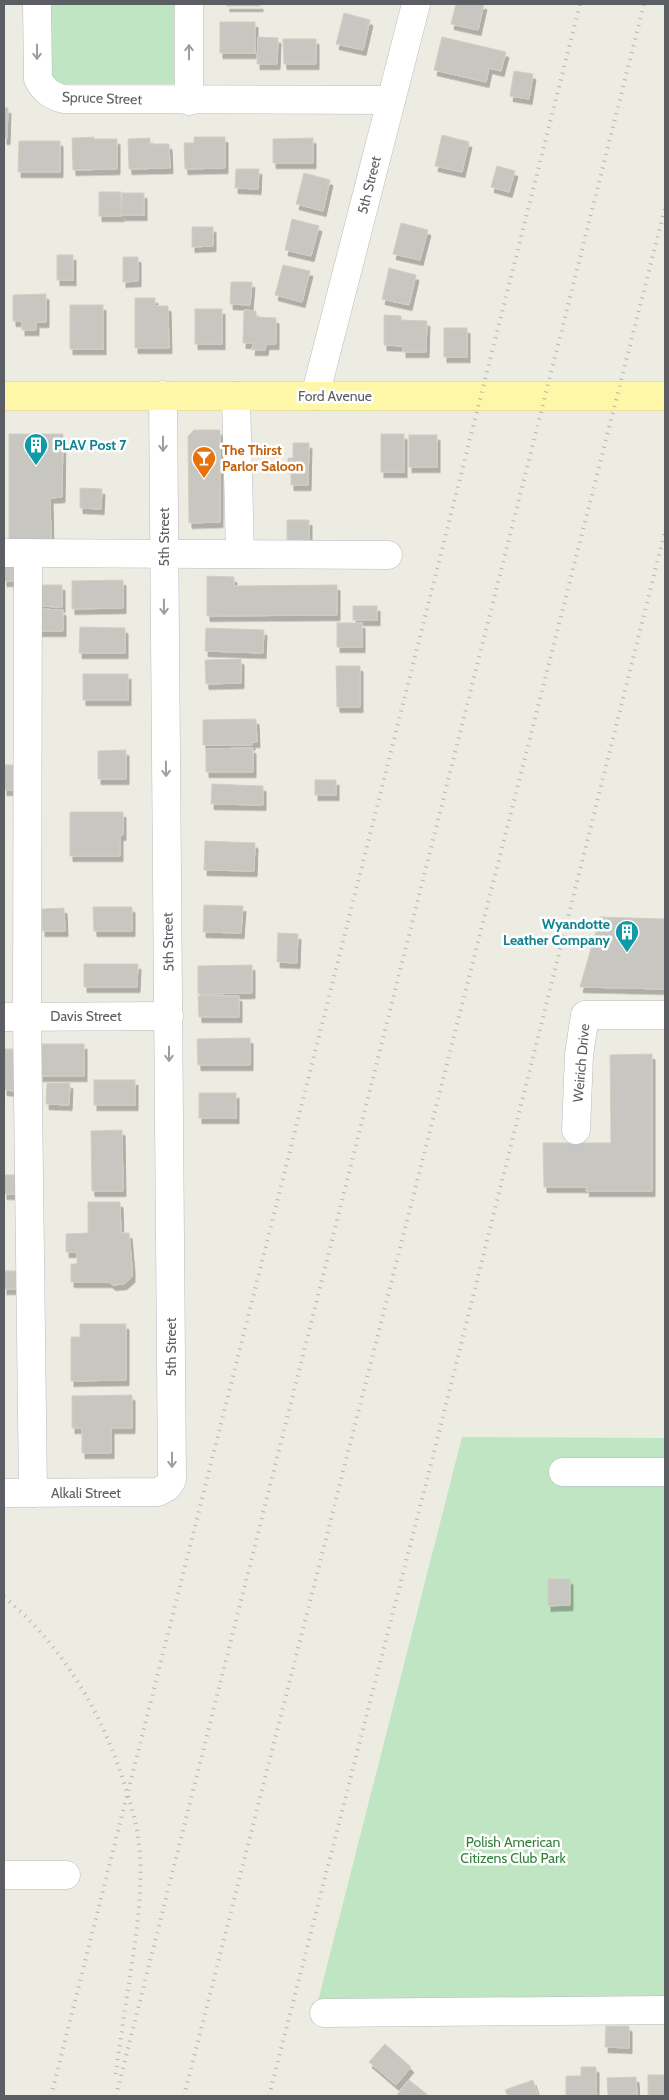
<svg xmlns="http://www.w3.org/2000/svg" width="669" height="2100" viewBox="0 0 669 2100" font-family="Cabin,sans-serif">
	<defs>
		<filter id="shadow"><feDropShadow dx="3" dy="5.5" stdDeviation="0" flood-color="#0004"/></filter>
	</defs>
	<rect width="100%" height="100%" fill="#edece2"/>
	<g fill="#bfe5c2">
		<rect x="51" y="4" width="123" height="80"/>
		<polygon points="462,1437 665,1438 665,2000 317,2005"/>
	</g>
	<g fill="#c8c6c0" stroke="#d2cec1" filter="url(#shadow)">
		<rect x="227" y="4" width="33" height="2"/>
		<polygon points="456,4 484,4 478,30 451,24"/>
		<polygon points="344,13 370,20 363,50 336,44"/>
		<rect x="220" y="22" width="35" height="31"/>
		<polygon points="258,37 278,38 277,64 257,64"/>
		<polygon points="442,37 506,52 501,71 489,68 486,82 434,70"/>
		<polygon points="283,39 316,39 316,64 284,64"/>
		<polygon points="514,71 533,74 529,99 510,96"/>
		<polygon points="4,108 8,108 7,139 4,139"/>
		<polygon points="442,135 469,142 462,172 435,166"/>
		<polygon points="94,137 94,139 117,139 117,169 73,170 72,138"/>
		<polygon points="194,137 225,137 225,168 185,169 184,143 194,143"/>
		<polygon points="150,138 150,144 169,144 170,168 129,169 128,139"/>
		<polygon points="313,138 313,163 273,163 273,139"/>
		<polygon points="19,141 60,141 60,172 18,172"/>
		<polygon points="497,166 515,171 509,192 491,187"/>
		<polygon points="236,169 259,169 258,189 235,188"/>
		<polygon points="304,173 330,180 323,211 296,204"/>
		<rect x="99" y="192" width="22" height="24"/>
		<rect x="122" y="193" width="22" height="22"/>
		<polygon points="292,219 319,226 311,256 285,250"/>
		<polygon points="401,223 428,230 420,260 393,254"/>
		<polygon points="192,227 213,227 213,246 192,247"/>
		<rect x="57" y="255" width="16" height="25"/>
		<polygon points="123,257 138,257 138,281 123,282"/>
		<polygon points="283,265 310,271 302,302 275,295"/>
		<polygon points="389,268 416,275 409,305 382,299"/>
		<polygon points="231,282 252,282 250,305 230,304"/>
		<polygon points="46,294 46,322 36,322 36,330 22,330 22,321 13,321 13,295"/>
		<polygon points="135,298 155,298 155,306 168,306 169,348 135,348"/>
		<rect x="70" y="305" width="33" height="44"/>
		<rect x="195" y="309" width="27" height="35"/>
		<polygon points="244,310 256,311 256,317 276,318 276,344 266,344 265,350 252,350 253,343 243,343"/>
		<polygon points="384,315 401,316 401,320 427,321 426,352 403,352 403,346 384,345"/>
		<rect x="444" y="328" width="23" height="29"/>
		<polygon points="194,430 220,430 220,522 189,523 188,436"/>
		<polygon points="9,434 63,434 62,497 50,498 51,540 9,541"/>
		<rect x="381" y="434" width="23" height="38"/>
		<rect x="409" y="435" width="28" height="32"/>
		<polygon points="293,443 309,443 308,485 291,485 291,473 288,473 288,458 293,458"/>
		<polygon points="80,488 102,489 101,509 80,508"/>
		<polygon points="287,520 309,520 309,545 287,546"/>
		<rect x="4" y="562" width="10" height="19"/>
		<polygon points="207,576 234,577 234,586 337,585 337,615 207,616"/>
		<polygon points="123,580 123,608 72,609 72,581"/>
		<polygon points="37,585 62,585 62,607 37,606"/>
		<rect x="353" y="606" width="24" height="14"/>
		<polygon points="38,609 63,610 63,631 38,631"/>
		<rect x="337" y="623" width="25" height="24"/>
		<polygon points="80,627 125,628 125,653 79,653"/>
		<polygon points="206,628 264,630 263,653 205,651"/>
		<polygon points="241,659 241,683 206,684 205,660"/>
		<polygon points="336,666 360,666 360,707 337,707"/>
		<rect x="83" y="674" width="45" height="26"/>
		<polygon points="256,719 257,742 252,742 252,745 203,745 203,720"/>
		<polygon points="253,748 253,772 206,772 206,749"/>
		<polygon points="126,750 126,779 98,779 98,751"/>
		<rect x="4" y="765" width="13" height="25"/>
		<rect x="315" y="780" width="21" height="15"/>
		<polygon points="212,784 263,786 263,805 211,804"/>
		<polygon points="70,812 123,812 123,835 120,835 120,856 70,856"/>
		<polygon points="205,841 255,843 254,871 204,870"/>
		<polygon points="204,905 243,906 241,933 203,932"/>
		<polygon points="93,907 132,907 132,931 94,931"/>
		<polygon points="64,908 65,931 42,931 42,909"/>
		<polygon points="600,917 665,919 665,989 580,987"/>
		<polygon points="278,933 298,934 297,963 277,962"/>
		<polygon points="84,964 138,964 137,987 84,987"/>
		<polygon points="252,965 252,993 198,994 198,966"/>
		<polygon points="198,996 239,996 239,1017 199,1017"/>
		<polygon points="250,1038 250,1065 198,1065 197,1039"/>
		<rect x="40" y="1044" width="44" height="32"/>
		<polygon points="4,1049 18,1049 16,1091 4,1090"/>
		<polygon points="652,1054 652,1191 586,1191 587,1187 544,1187 543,1143 611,1143 610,1055"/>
		<rect x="94" y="1080" width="41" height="25"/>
		<polygon points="47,1083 70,1083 69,1105 46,1104"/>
		<rect x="199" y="1093" width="37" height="25"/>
		<polygon points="122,1130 123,1191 92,1191 91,1131"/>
		<polygon points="4,1175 22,1175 21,1194 4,1194"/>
		<polygon points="88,1202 120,1202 121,1233 129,1233 132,1267 132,1277 124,1284 113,1285 109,1282 71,1282 71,1264 77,1264 77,1252 66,1252 66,1234 88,1233"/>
		<rect x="4" y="1271" width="17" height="18"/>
		<polygon points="80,1324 126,1324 126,1380 71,1381 71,1337 80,1337"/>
		<polygon points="132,1395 132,1428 111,1428 111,1453 82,1453 82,1428 72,1428 72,1396"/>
		<polygon points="548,1579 570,1579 570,1605 548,1606"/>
		<polygon points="606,2026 629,2026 629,2048 605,2047"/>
		<polygon points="385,2044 411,2067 396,2085 369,2062"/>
		<polygon points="581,2067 596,2067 596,2096 566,2096 566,2076 581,2076"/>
		<rect x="648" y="2075" width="17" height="21"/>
		<polygon points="636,2077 637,2096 608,2096 607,2078"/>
		<polygon points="409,2080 429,2096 396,2096"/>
		<polygon points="533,2080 538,2096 508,2096 505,2090"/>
	</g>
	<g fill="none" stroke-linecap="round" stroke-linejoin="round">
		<g stroke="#b8babf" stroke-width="29">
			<g id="minor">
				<path d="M37 4 38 79C44 91 51 95 63 99L391 100"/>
				<polyline points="189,4 189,101"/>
				<polyline points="236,396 240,553"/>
				<polyline points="315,396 416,4"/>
				<polyline points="4,553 388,555"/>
				<polyline points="28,553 27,1017 33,1493"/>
				<polyline points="4,1017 169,1016"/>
				<polyline points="576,1130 579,1055 585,1015 665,1015"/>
				<polyline points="563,1472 665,1472"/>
				<polyline points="4,1493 158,1492 167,1487 172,1480 163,395"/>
				<polyline points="4,1875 66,1875"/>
				<polyline points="324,2013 665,2010"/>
			</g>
		</g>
		<g stroke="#f0d259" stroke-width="29">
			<polyline id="major" points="4,396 665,396"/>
		</g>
		<use href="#minor" stroke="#fff" stroke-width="28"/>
		<use href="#major" stroke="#fef7a7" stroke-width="28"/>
		<g stroke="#b3b4b4" stroke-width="4" stroke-dasharray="1 6" stroke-linecap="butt">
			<path d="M4 1597C65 1648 104 1716 127 1792 131 1807 136 1821 138 1836 145 1884 136 1935 129 1983 124 2014 120 2045 115 2077"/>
			<polyline points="51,2096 580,4"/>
			<polyline points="116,2096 644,4"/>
			<polyline points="184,2096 665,208"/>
			<polyline points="269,2096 431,1464 665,531"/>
		</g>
	</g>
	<defs><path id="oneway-shaft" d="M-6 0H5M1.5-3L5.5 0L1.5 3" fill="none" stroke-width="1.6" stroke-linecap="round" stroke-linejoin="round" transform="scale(1.25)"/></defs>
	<g stroke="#9d9ea1">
		<use href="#oneway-shaft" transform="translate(37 52) rotate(90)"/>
		<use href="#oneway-shaft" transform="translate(189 52) rotate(-90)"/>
		<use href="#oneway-shaft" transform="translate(163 444) rotate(90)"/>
		<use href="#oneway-shaft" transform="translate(164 607) rotate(89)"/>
		<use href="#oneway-shaft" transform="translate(166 769) rotate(89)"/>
		<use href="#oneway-shaft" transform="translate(169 1054) rotate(90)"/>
		<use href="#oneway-shaft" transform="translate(172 1460) rotate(90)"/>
	</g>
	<defs>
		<g id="building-pin" transform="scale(1.25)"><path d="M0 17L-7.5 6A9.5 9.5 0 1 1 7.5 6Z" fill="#0f9aa8" stroke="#fff"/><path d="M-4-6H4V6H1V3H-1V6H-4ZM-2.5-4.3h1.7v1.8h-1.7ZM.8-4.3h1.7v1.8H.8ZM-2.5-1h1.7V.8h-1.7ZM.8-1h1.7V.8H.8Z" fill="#fff"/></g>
		<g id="bar-pin" transform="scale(1.25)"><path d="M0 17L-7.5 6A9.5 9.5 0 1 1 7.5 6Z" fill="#e8710a" stroke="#fff"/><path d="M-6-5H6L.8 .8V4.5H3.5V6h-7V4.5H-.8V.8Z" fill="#fff"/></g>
	</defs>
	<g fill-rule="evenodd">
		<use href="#building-pin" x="36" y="445"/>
		<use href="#bar-pin" x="204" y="458"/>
		<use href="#building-pin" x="627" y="932"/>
	</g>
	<g text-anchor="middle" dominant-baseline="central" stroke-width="5" stroke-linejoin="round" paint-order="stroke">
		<g font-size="14" fill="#5b5e63" stroke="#fff">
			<text transform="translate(102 98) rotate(2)">Spruce Street</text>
			<text transform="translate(369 185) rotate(-76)">5th Street</text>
			<text x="335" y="396">Ford Avenue</text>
			<text transform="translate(164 537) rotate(-90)">5th Street</text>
			<text transform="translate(168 942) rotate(-91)">5th Street</text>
			<text x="86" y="1016">Davis Street</text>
			<text transform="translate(581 1063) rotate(-85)">Weirich Drive</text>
			<text transform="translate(171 1347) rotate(-90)">5th Street</text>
			<text x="86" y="1493">Alkali Street</text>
		</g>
		<g font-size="14" font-weight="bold" fill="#0d838f" stroke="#fff" text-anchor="start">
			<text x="54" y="445">PLAV Post 7</text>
			<text x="610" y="924" text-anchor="end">Wyandotte<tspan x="610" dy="16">Leather Company</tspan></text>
		</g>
		<g font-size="14" font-weight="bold" fill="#c56008" stroke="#fff" text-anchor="start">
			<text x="222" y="450">The Thirst<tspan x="222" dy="16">Parlor Saloon</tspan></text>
		</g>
		<g font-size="14" fill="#34813e" stroke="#fff">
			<text x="513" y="1842">Polish American<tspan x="513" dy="16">Citizens Club Park</tspan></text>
		</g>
	</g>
	<rect width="669" height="2100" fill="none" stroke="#5b5e63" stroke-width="10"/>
</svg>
